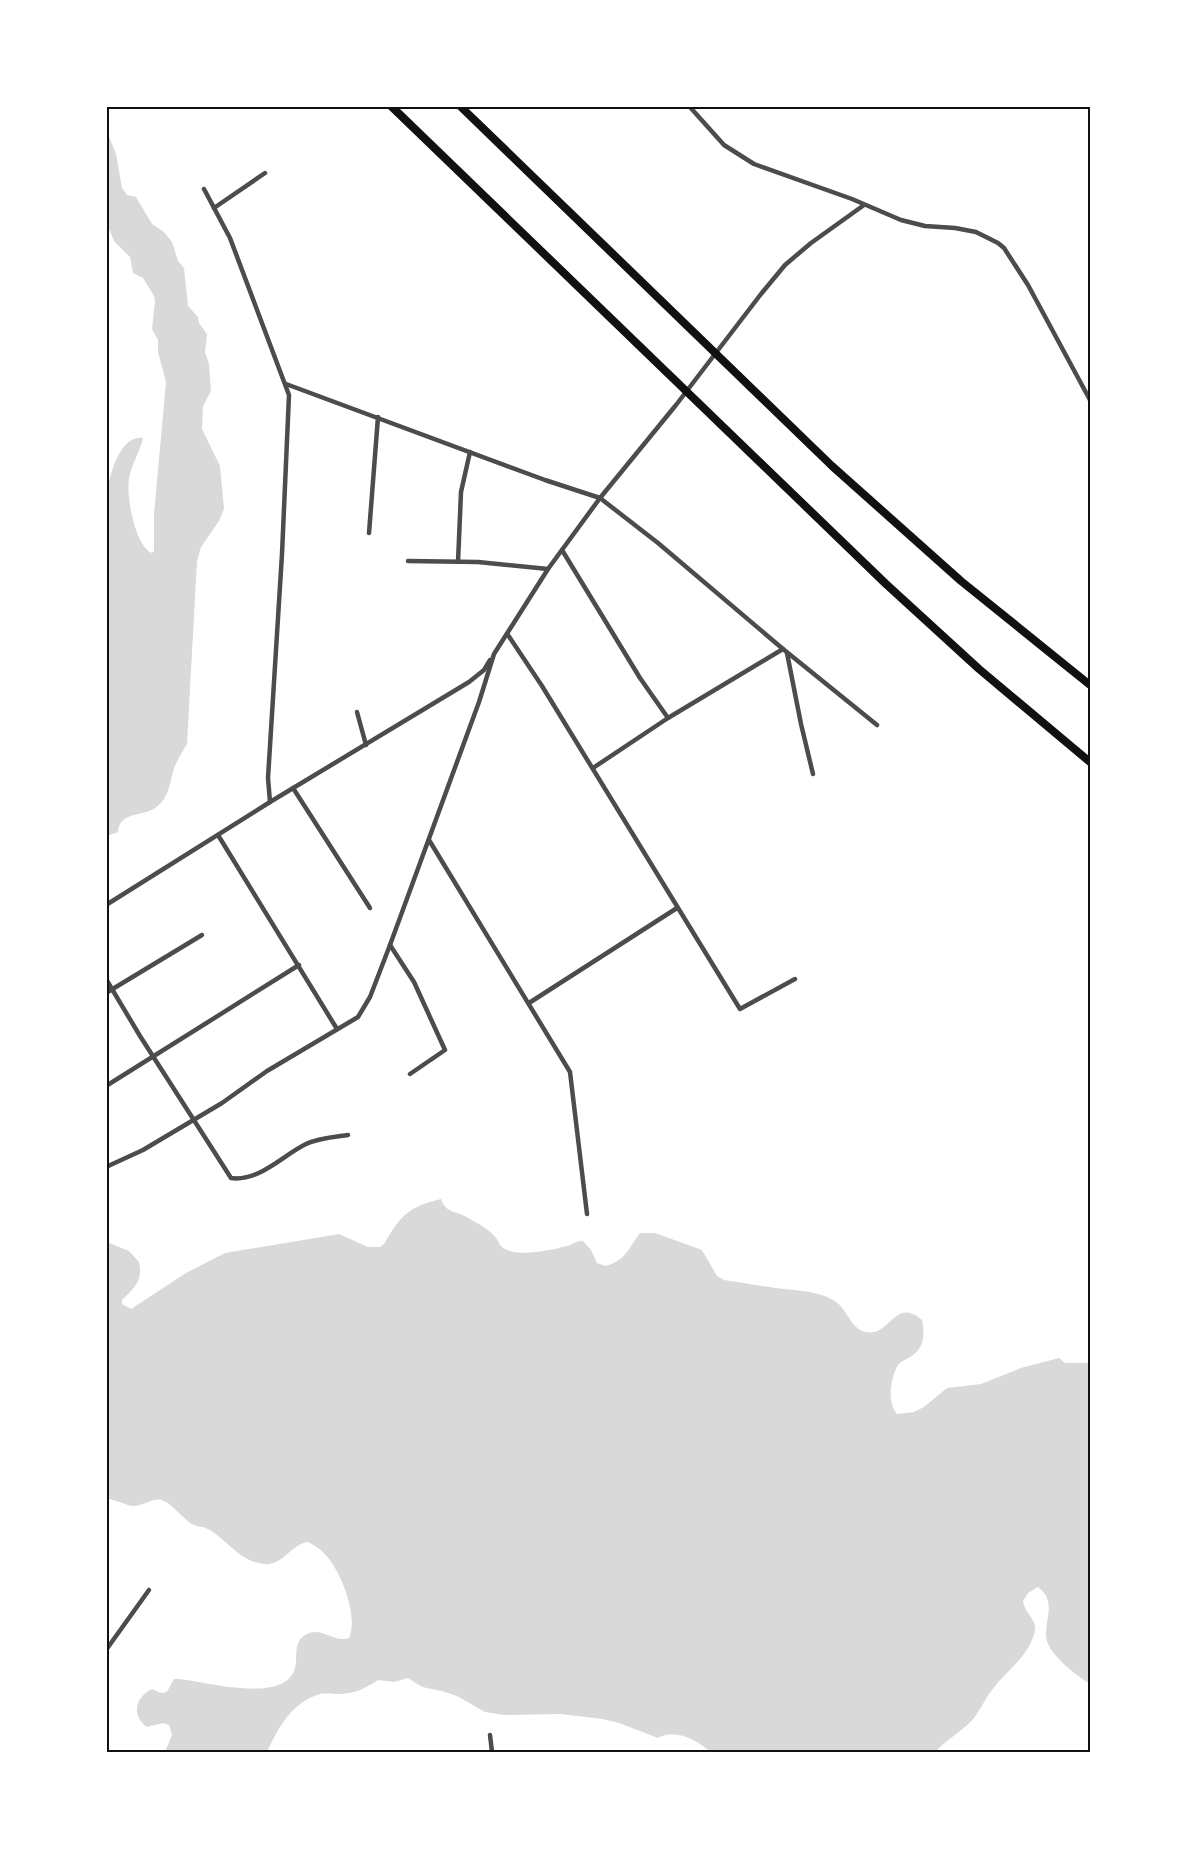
<svg xmlns="http://www.w3.org/2000/svg" width="1197" height="1859" viewBox="0 0 1197 1859" font-family="Helvetica,sans-serif">
	<rect width="100%" height="100%" fill="#fff"/>
	<g fill="#d9d9d9">
		<path d="M106 129 116 154 122 188 127 195 136 197 152 224 164 232 172 242 178 261 184 268 188 306 198 317 199 323 207 334 205 352 209 364 211 391 203 406 202 429 220 466 224 509 219 521 201 547 197 561 187 744C183 751 178 758 175 766 169 781 171 797 155 808 142 817 120 811 118 832L107 836V491C110 475 120 434 143 438 140 452 131 465 129 479 126 496 135 546 152 553L154 551V514L166 382 158 352V340L152 329 155 301 154 296 143 278 133 273 130 257 114 241 107 224Z"/>
		<path d="M441 1199C447 1215 457 1210 470 1219 479 1224 490 1230 496 1238 499 1242 500 1247 505 1249 519 1257 555 1250 570 1245 575 1243 577 1241 583 1241L591 1250 597 1263 606 1266C626 1260 628 1249 640 1233H655L702 1250 717 1276 724 1280C739 1282 754 1285 770 1287 791 1291 814 1289 833 1300 847 1307 850 1329 866 1332 890 1337 895 1296 922 1320 925 1335 924 1349 910 1357 905 1360 901 1361 898 1365 890 1379 887 1402 897 1414L914 1412 924 1407 947 1388 981 1384 1021 1368 1059 1358 1065 1363H1090V1684C1077 1676 1051 1656 1047 1641 1042 1622 1059 1603 1038 1587L1028 1593 1023 1601C1024 1612 1037 1620 1035 1630 1030 1656 1006 1671 992 1690 985 1699 980 1710 974 1718 963 1731 947 1739 935 1752H710C698 1740 674 1728 658 1738L619 1723 603 1719 560 1714 504 1715 485 1712 457 1696 442 1691 422 1687 408 1678 394 1682 378 1680C364 1689 357 1693 339 1694 333 1694 326 1693 320 1694 292 1702 278 1728 267 1752H165L172 1735 169 1725 163 1723 147 1727C131 1716 135 1697 152 1689 169 1698 167 1690 174 1679H178C203 1681 278 1703 293 1673 300 1661 291 1644 305 1635 320 1625 333 1643 349 1638 359 1616 340 1569 324 1553 320 1549 314 1545 308 1542 291 1544 283 1566 264 1564 241 1562 229 1542 210 1530 203 1526 195 1527 189 1522 181 1516 174 1506 164 1501 154 1496 145 1506 133 1506 124 1505 116 1499 107 1499V1242L129 1251 139 1262C143 1281 135 1287 122 1300V1304L131 1309 186 1273 225 1253 339 1234 368 1247H380L384 1244C401 1215 408 1207 441 1199Z"/>
	</g>
	<g fill="none" stroke-linecap="round" stroke-linejoin="round">
		<g stroke="#4c4c4c" stroke-width="4.5">
			<polyline points="689,106 724,145 754,164 852,199 901,220 925,226 955,228 976,232 998,243 1004,248 1028,285 1090,400"/>
			<polyline points="204,189 230,238 289,395 282,554 268,778 270,802"/>
			<polyline points="214,208 265,173"/>
			<polyline points="286,384 545,480 600,498 658,543 783,649 877,725"/>
			<polyline points="369,533 378,417"/>
			<polyline points="562,550 640,678 668,718"/>
			<polyline points="408,561 478,562 548,569"/>
			<polyline points="458,562 461,492 470,452"/>
			<polyline points="508,635 542,686 740,1009 795,979"/>
			<polyline points="787,653 801,724 813,774"/>
			<polyline points="357,712 366,745"/>
			<polyline points="593,768 668,718 783,649"/>
			<polyline points="293,788 370,908"/>
			<polyline points="218,835 337,1029"/>
			<polyline points="429,840 570,1072 587,1214"/>
			<polyline points="106,905 270,802 469,682 484,670 490,660"/>
			<polyline points="390,945 414,982 445,1050 410,1074"/>
			<path d="M106 979 140 1036 231 1178C259 1182 283 1155 306 1144 319 1138 334 1137 348 1135"/>
			<polyline points="106,993 202,935"/>
			<polyline points="529,1003 677,908"/>
			<polyline points="106,1086 299,965"/>
			<polyline points="106,1167 143,1150 222,1103 267,1071 358,1017 370,997 390,945 479,702 494,654 548,569 600,498 676,405 761,294 785,265 811,243 864,205"/>
			<polyline points="106,1650 149,1590"/>
			<polyline points="490,1735 492,1752"/>
		</g>
		<g stroke="#111" stroke-width="8">
			<polyline points="391,106 886,584 979,669 1090,762"/>
			<polyline points="460,106 832,466 961,581 1090,685"/>
		</g>
	</g>
	<rect width="1197" height="1859" fill="none" stroke="#ffffff" stroke-width="216"/>
	<rect x="108" y="108" width="981" height="1643" fill="none" stroke="#111" stroke-width="2"/>
</svg>
